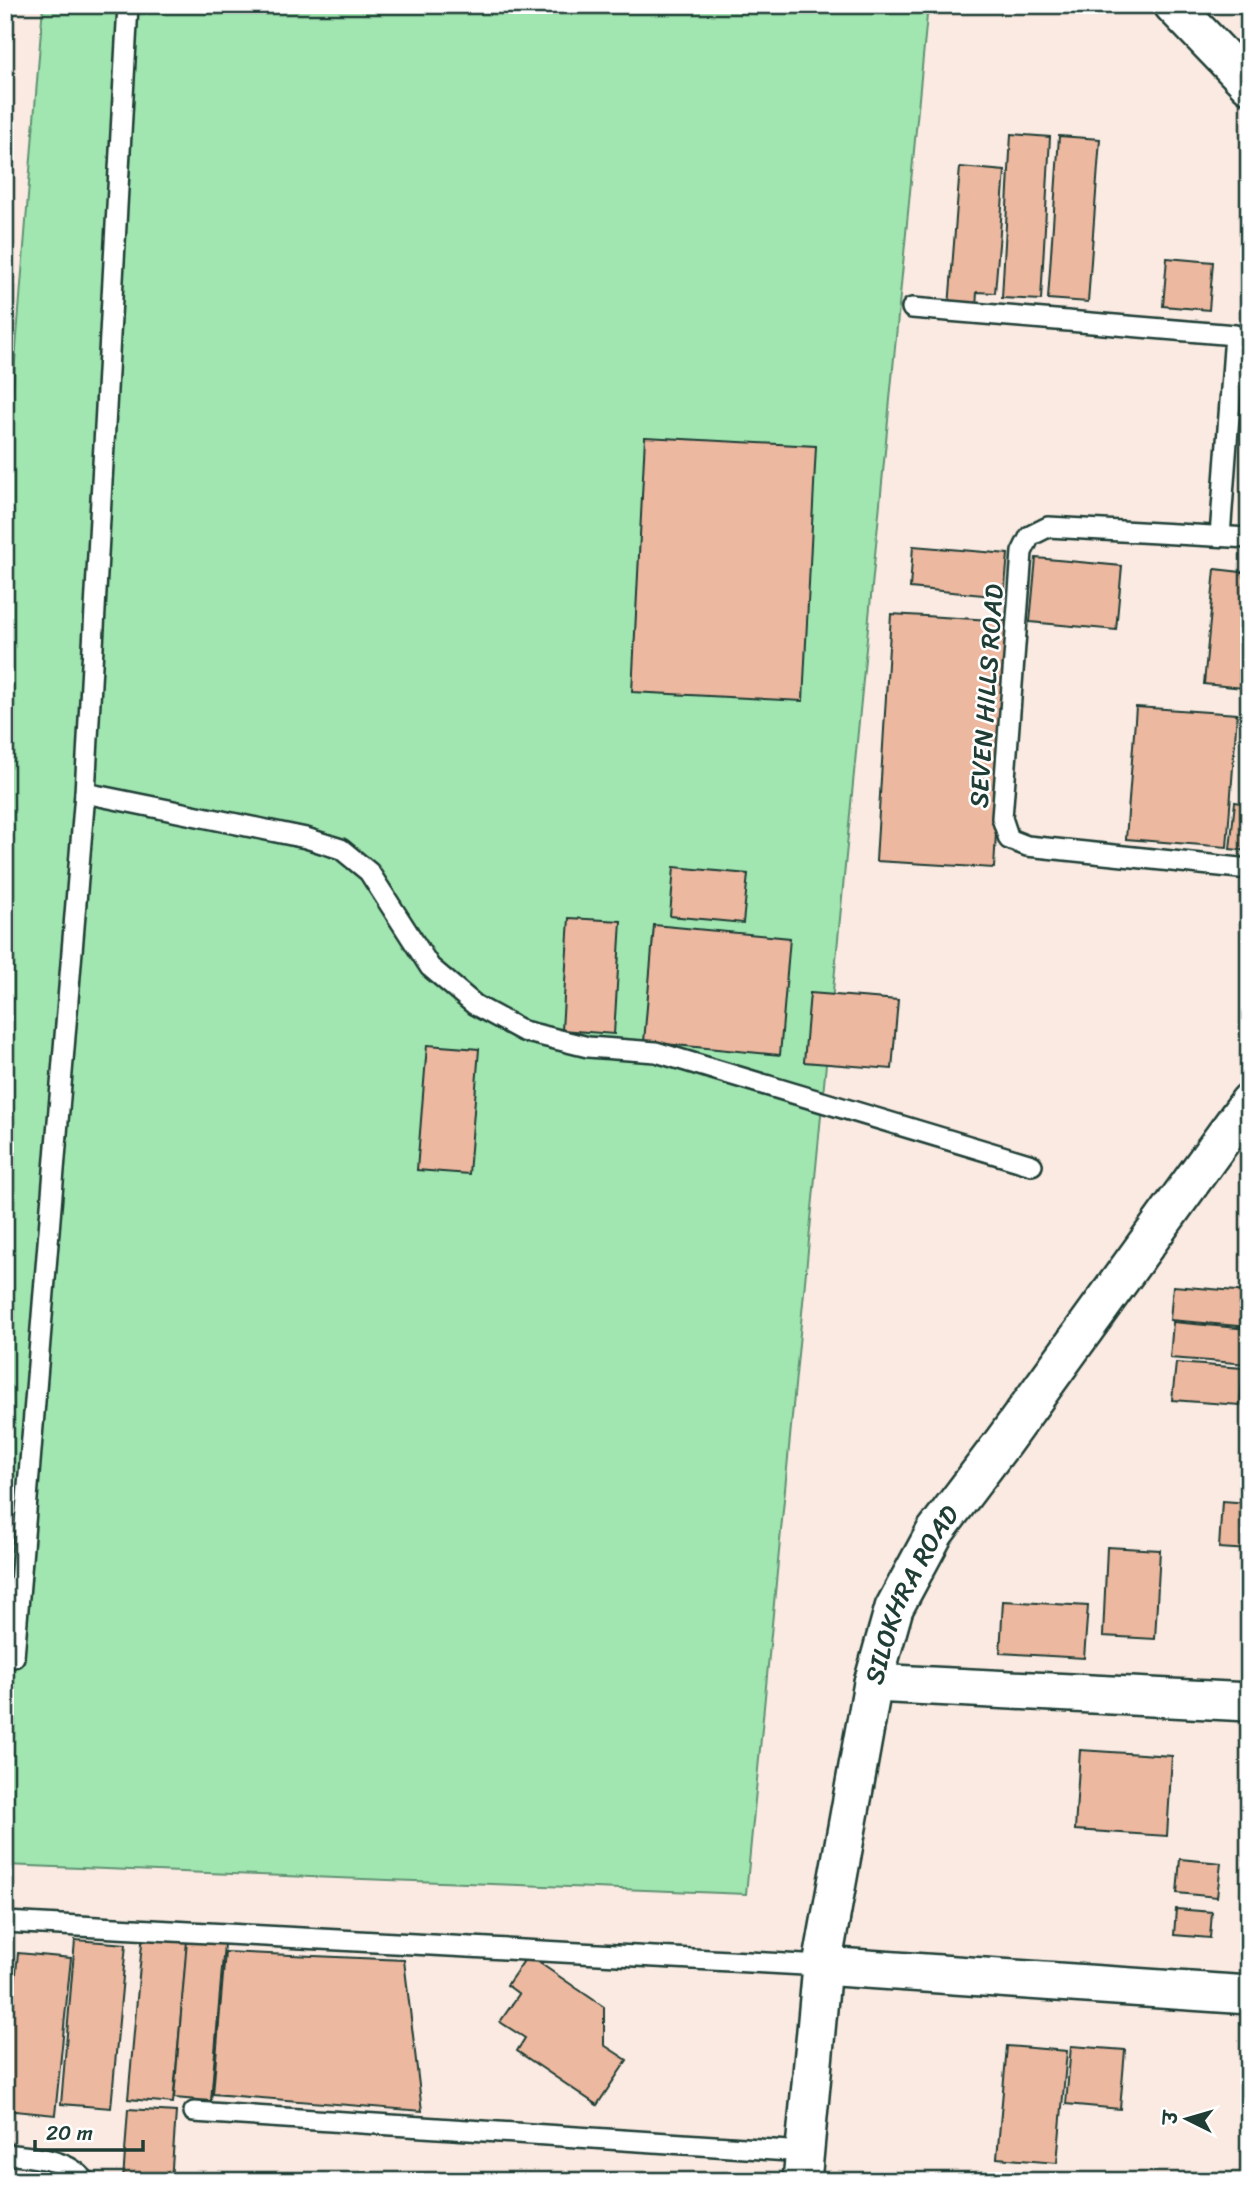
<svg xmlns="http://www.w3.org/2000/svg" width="1254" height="2186" viewBox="0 0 1254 2186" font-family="Sriracha,'Playpen Sans Deva',sans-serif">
	<rect width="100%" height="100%" fill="#faeae2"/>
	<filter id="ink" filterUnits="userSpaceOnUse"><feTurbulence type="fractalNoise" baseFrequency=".0143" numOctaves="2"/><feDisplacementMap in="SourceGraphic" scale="14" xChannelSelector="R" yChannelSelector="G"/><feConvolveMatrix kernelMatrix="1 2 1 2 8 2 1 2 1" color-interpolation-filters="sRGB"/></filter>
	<g filter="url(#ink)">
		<polygon fill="#a1e6b1" stroke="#609272" stroke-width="2" points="43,5 928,5 746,1894 5,1865 5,489"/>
		<g fill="#edb8a0" stroke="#1f3d34" stroke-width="2">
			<polygon points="1011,134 1050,137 1041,300 1002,298"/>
			<polygon points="1059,136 1100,139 1088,302 1048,299"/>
			<polygon points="960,167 1005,171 995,293 977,292 976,309 949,307"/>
			<polygon points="1167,258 1213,262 1209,310 1163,306"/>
			<polygon points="645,437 816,446 803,701 632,692"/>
			<polygon points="913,546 1008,554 1004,597 910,588"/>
			<polygon points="1036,558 1122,566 1116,630 1030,622"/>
			<polygon points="1215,569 1249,573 1249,635 1243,688 1204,684"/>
			<polygon points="891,614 1008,621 994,868 876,861"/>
			<polygon points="1136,707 1237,714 1227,847 1126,839"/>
			<polygon points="1235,802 1249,804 1249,851 1230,849"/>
			<polygon points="674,867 748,874 743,923 670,916"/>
			<polygon points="569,918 621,921 614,1034 562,1030"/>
			<polygon points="654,925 790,938 780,1055 644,1042"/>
			<polygon points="810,993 898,1000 892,1069 804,1062"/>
			<polygon points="427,1045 479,1049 469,1174 417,1170"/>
			<polygon points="1173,1286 1249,1292 1249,1327 1170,1320"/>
			<polygon points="1173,1322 1249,1329 1249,1364 1170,1358"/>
			<polygon points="1176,1363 1243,1368 1240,1405 1172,1400"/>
			<polygon points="1222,1501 1249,1503 1249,1550 1219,1548"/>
			<polygon points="1107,1547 1160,1550 1155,1639 1103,1636"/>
			<polygon points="1241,1556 1249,1557 1249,1593 1239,1592"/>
			<polygon points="1003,1601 1088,1606 1084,1658 1000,1653"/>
			<polygon points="1080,1750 1172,1756 1167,1836 1075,1830"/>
			<polygon points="1180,1859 1221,1863 1217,1897 1177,1893"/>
			<polygon points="1176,1909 1212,1912 1210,1938 1174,1935"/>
			<polygon points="143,1932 188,1936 173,2103 128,2099"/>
			<polygon points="75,1940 126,1944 111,2108 61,2104"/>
			<polygon points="187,1940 224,1944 211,2101 174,2098"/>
			<polygon points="225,1952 404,1960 422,2111 213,2094"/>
			<polygon points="18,1953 71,1958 55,2115 5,2110 5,2082"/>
			<polygon points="528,1955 604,2007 604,2045 627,2060 597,2105 517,2051 525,2038 500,2022 519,1994 507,1985"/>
			<polygon points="1007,2046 1067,2051 1057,2163 997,2158"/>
			<polygon points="1071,2046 1125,2050 1120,2109 1066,2104"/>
			<polygon points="128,2109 176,2112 171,2181 123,2181"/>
		</g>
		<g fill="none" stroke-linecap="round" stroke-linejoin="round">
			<g stroke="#1f3d34" stroke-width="24">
				<g id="service">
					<polyline points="912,308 1235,335 1220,536"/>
					<polyline points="1249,538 1048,527 1030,536 1022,552 1002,818 1009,839 1027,846 1249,869"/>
					<polyline points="85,793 306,838 341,849 369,872 430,967 475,1005 523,1031 588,1047 656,1052 1032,1165"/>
					<polyline points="14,1657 85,793 128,5"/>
					<polyline points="5,1922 822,1966"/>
					<polyline points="194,2112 805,2152"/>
					<path d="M5 2154C31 2157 68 2158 85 2181"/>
				</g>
			</g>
			<g stroke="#1f3d34" stroke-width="42">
				<g id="minor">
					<polyline points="1173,5 1249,84"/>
					<polyline points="873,1683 1249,1702"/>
					<polyline points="822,1966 1249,1995"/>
					<path id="s1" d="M802 2181 822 1966 873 1683 894 1608 935 1532 1003 1442 1249 1102"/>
				</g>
			</g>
			<use href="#service" stroke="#fff" stroke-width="19"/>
			<use href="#minor" stroke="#fff" stroke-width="37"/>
		</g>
	</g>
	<g text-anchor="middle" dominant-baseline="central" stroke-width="5" stroke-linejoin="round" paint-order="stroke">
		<g font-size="26" fill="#1f3d34" stroke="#fff">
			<text transform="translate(986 696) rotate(-86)">SEVEN HILLS ROAD</text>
			<text stroke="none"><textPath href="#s1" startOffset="600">SILOKHRA ROAD</textPath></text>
		</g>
	</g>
	<rect width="1254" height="2186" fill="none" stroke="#fff" stroke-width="28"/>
	<rect x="14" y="14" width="1226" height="2158" fill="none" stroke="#1f3d34" stroke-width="2.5" filter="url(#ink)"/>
	<g transform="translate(1187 2119) rotate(275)" stroke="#ffffff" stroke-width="5" paint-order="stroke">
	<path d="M0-5L12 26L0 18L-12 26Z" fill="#1f3d34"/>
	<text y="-10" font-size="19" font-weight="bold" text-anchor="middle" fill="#1f3d34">उ</text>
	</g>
	<path d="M35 2140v10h108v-10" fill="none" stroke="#1f3d34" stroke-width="3.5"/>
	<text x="46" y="2140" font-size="21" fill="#1f3d34" stroke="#ffffff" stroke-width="5" paint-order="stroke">20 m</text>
</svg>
